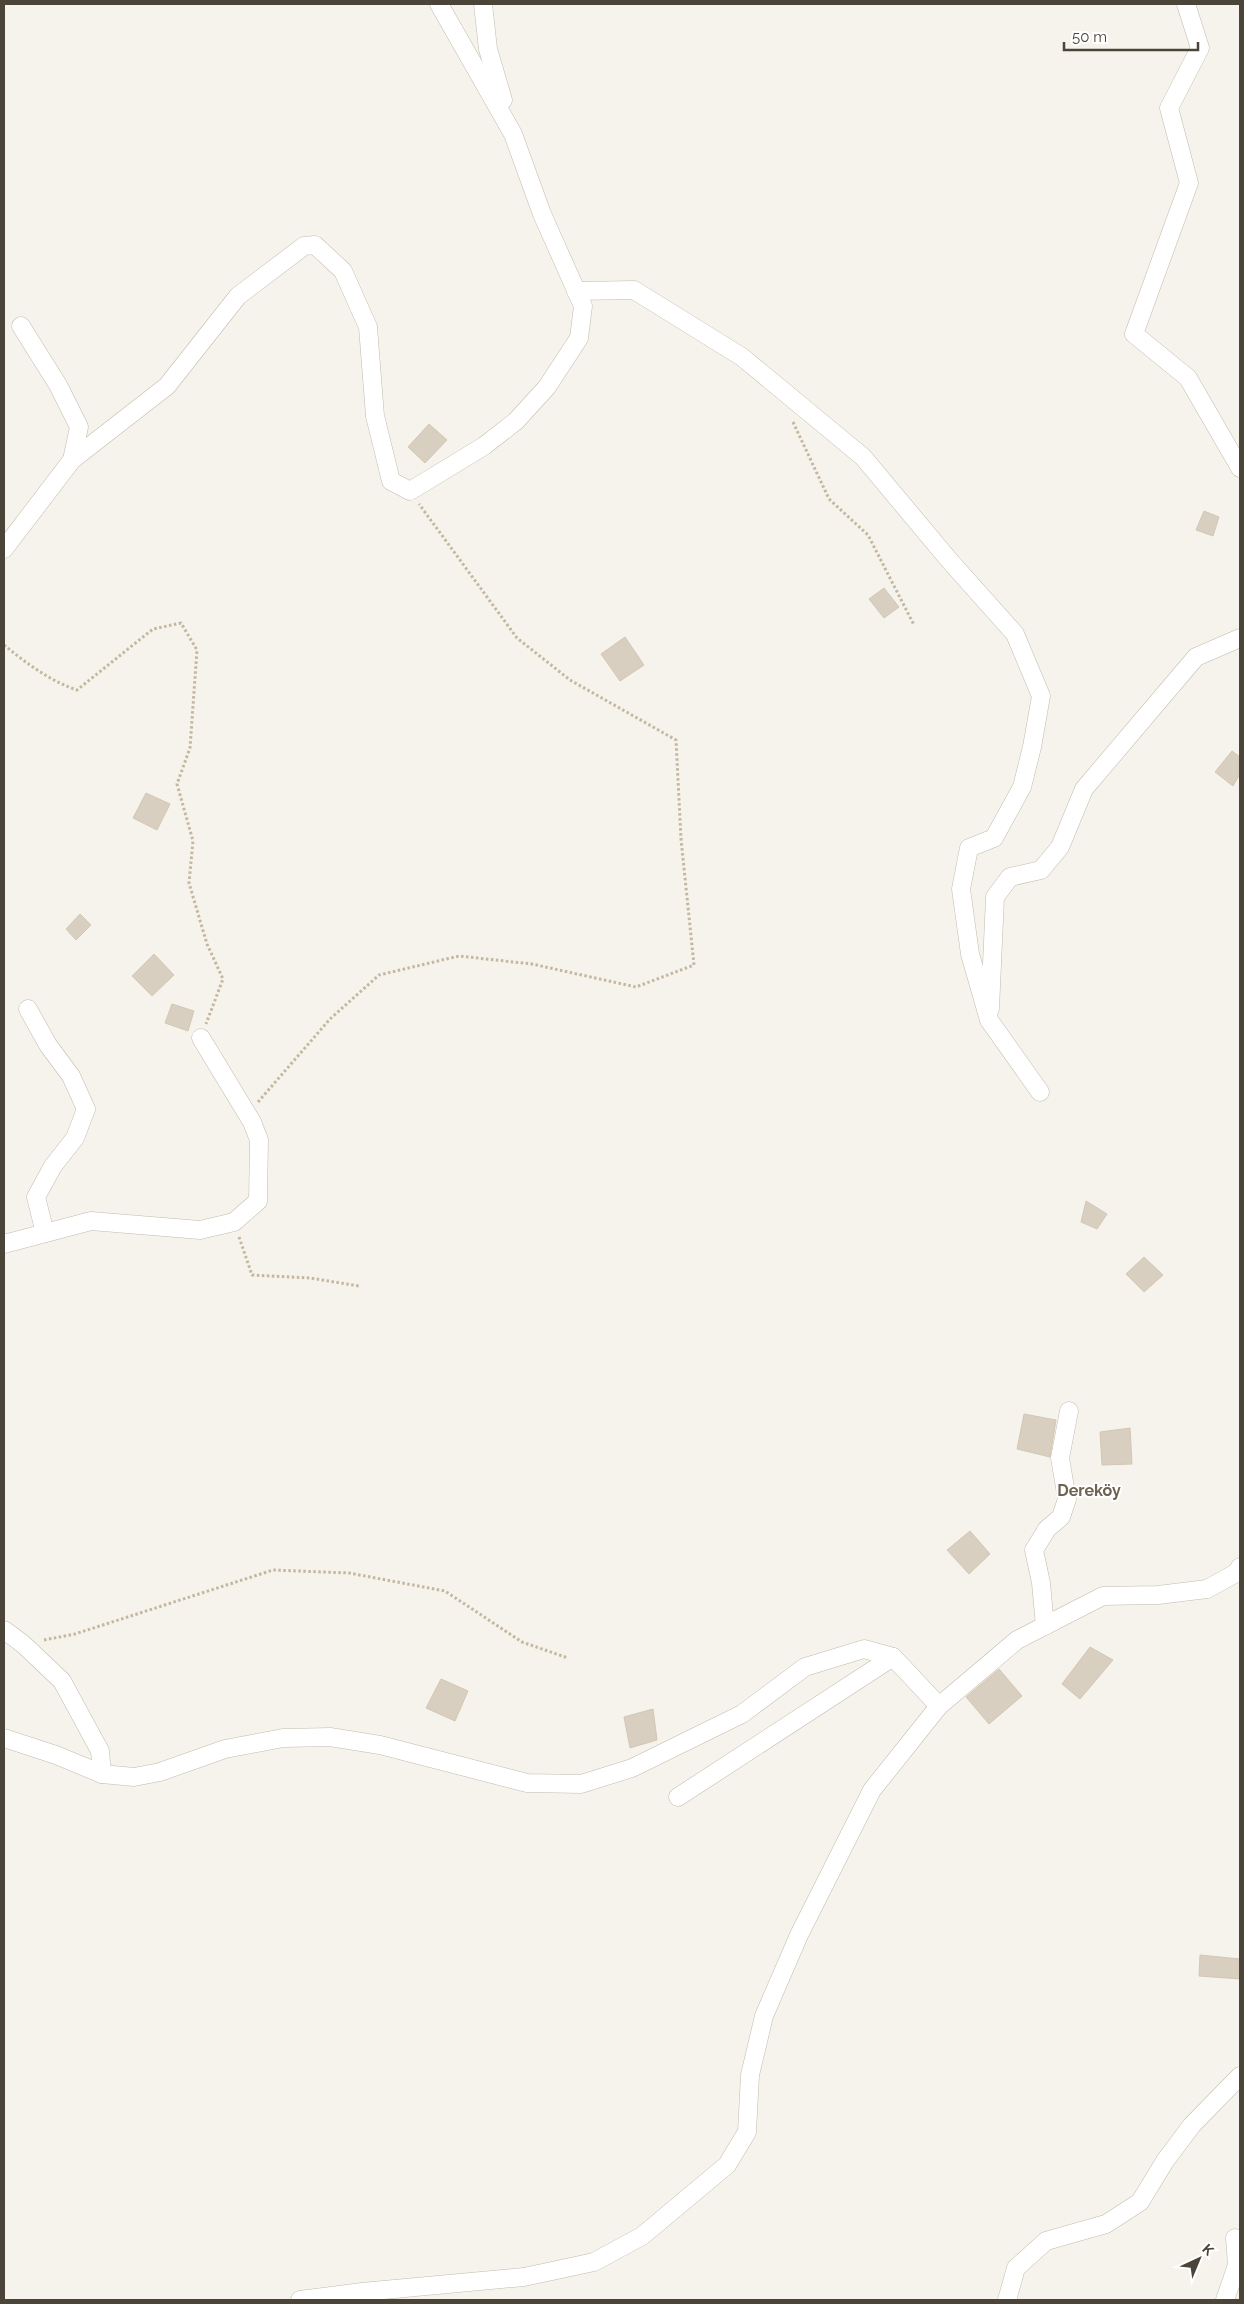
<svg xmlns="http://www.w3.org/2000/svg" width="1244" height="2304" viewBox="0 0 1244 2304" font-family="Raleway,sans-serif">
	<rect width="100%" height="100%" fill="#f6f3ec"/>
	<g fill="#d8cfc1" stroke="#d3c7b4">
		<polygon points="429,424 447,440 425,463 408,447"/>
		<polygon points="1204,511 1219,517 1213,536 1196,530"/>
		<polygon points="884,588 899,607 884,618 869,599"/>
		<polygon points="625,637 644,665 620,681 601,654"/>
		<polygon points="1232,751 1240,757 1240,774 1233,786 1215,772"/>
		<polygon points="146,793 170,804 157,830 133,818"/>
		<polygon points="80,914 91,925 76,940 66,929"/>
		<polygon points="154,954 174,975 152,996 132,976"/>
		<polygon points="172,1004 194,1011 188,1031 165,1023"/>
		<polygon points="1086,1201 1107,1214 1097,1229 1081,1222"/>
		<polygon points="1144,1257 1163,1275 1144,1292 1126,1274"/>
		<polygon points="1024,1414 1056,1420 1050,1457 1017,1449"/>
		<polygon points="1130,1428 1132,1464 1102,1465 1100,1432"/>
		<polygon points="970,1531 990,1554 969,1574 947,1550"/>
		<polygon points="1090,1647 1113,1660 1080,1699 1062,1684"/>
		<polygon points="999,1669 1022,1696 989,1724 966,1697"/>
		<polygon points="441,1679 468,1691 455,1721 426,1708"/>
		<polygon points="653,1709 657,1740 630,1748 624,1717"/>
		<polygon points="1200,1955 1240,1959 1240,1979 1199,1976"/>
	</g>
	<g fill="none" stroke-linecap="round" stroke-linejoin="round">
		<g stroke="#c2bbae" stroke-width="19">
			<g id="minor">
				<polyline points="483,4 488,49 503,100"/>
				<polyline points="1186,4 1200,48 1169,108 1189,183 1134,334 1188,378 1240,468"/>
				<polyline points="576,291 634,290 742,357 863,457 949,560 1015,634 1041,696 1032,747 1022,787 994,838 969,848 961,889 970,954 989,1020 1040,1092"/>
				<polyline points="21,326 58,385 79,427 72,460"/>
				<polyline points="4,549 72,460 167,386 238,296 304,246 315,245 343,271 368,327 375,416 391,481 410,491 484,446 516,421 547,387 579,338 583,306 542,214 513,134 439,4"/>
				<polyline points="28,1009 48,1045 71,1076 86,1109 75,1138 53,1166 36,1197 45,1233"/>
				<polyline points="990,1009 995,897 1010,877 1041,870 1060,847 1084,789 1196,657 1240,638"/>
				<polyline points="4,1244 91,1221 200,1230 234,1222 258,1201 259,1140 252,1122 201,1038"/>
				<polyline points="1045,1626 1041,1583 1034,1550 1047,1529 1061,1517 1067,1499 1060,1458 1069,1411"/>
				<polyline points="4,1630 23,1644 62,1681 100,1751 102,1774"/>
				<polyline points="4,1738 56,1755 102,1774 134,1777 160,1772 225,1749 283,1738 330,1737 380,1745 527,1783 581,1784 632,1768 742,1714 805,1667 864,1649 893,1657 939,1706"/>
				<polyline points="678,1797 893,1657"/>
				<polyline points="300,2300 362,2292 524,2277 594,2262 642,2236 727,2165 747,2132 750,2075 764,2016 799,1935 872,1790 939,1706 1017,1640 1103,1596 1158,1595 1207,1589 1236,1573 1240,1567"/>
				<polyline points="1007,2300 1016,2268 1046,2241 1106,2224 1140,2202 1165,2161 1192,2125 1240,2076"/>
				<polyline points="1225,2300 1237,2265 1235,2238"/>
			</g>
		</g>
		<g stroke="#c4b79f" stroke-width="3" stroke-dasharray="2.5 2.5" stroke-linecap="butt">
			<polyline points="793,422 829,499 868,535 914,625"/>
			<path d="M4 645C26 663 50 681 77 690L153 629 181 623 197 650 190 748 177 784 193 841 189 883 207 944 223 979 206 1024"/>
			<polyline points="258,1102 330,1019 379,975 459,956 532,964 636,987 694,965 681,839 676,740 570,680 517,638 419,504"/>
			<polyline points="239,1237 252,1275 310,1278 359,1286"/>
			<polyline points="44,1640 75,1634 273,1570 349,1573 445,1591 522,1642 568,1658"/>
		</g>
		<use href="#minor" stroke="#fff" stroke-width="18"/>
	</g>
	<g text-anchor="middle" dominant-baseline="central" stroke-width="4" stroke-linejoin="round" paint-order="stroke">
		<g font-size="16" font-weight="bold" fill="#6e6250" stroke="#fff">
			<text x="1089" y="1490">Dereköy</text>
		</g>
	</g>
	<rect width="1244" height="2304" fill="none" stroke="#4b4439" stroke-width="10"/>
	<g transform="translate(1199 2259) rotate(44)" stroke="#ffffff" stroke-width="4" paint-order="stroke">
	<path d="M0-4L9 19L0 12L-9 19Z" fill="#4b4439"/>
	<text y="-8" font-size="14" font-weight="bold" text-anchor="middle" fill="#4b4439">K</text>
	</g>
	<path d="M1064 42v8h134v-8" fill="none" stroke="#4b4439" stroke-width="2.5"/>
	<text x="1072" y="42" font-size="15" fill="#4b4439" stroke="#ffffff" stroke-width="4" paint-order="stroke">50 m</text>
</svg>
